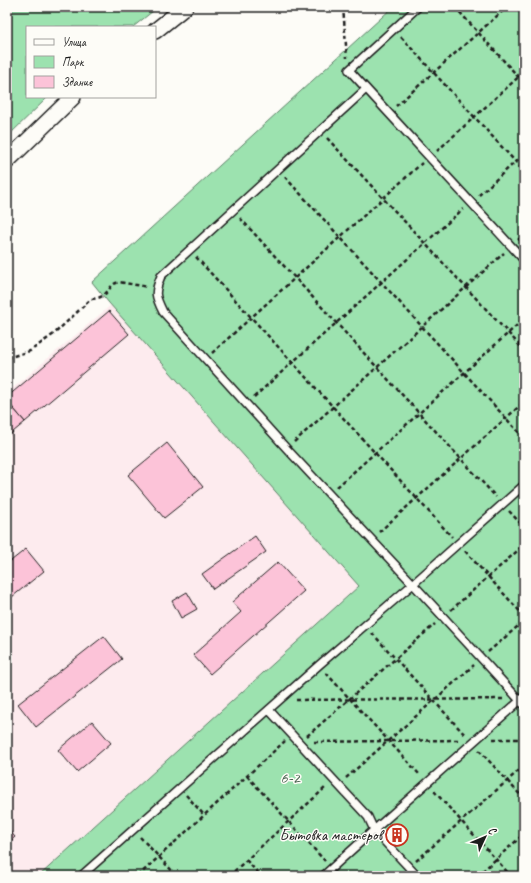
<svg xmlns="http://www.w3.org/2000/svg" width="531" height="883" viewBox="0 0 531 883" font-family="Caveat,sans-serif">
	<rect width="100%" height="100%" fill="#fdfcf7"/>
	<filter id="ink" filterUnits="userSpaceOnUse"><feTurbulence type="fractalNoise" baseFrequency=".025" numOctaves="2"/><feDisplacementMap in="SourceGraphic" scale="8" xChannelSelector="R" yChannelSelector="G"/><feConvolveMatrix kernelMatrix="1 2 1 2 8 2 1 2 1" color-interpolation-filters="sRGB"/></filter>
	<g filter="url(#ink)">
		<polygon fill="#fdebee" points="111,305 360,586 39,876 7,876 7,393"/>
		<g fill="#9ce2af" stroke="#5c7f66">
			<polygon points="7,7 158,7 133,27 27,27 27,97 48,97 7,137"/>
			<polygon points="393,7 524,7 524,876 39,876 359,586 109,303 92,282"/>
		</g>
		<g fill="#fcc3d8" stroke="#1c1c1c">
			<polygon points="109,311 129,334 25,422 7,401 7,397"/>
			<polygon points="7,401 25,422 7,437"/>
			<polygon points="167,443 203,487 164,518 128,475"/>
			<polygon points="255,536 266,552 213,589 202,574"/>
			<polygon points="26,549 44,571 7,601 7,564"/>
			<polygon points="278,562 304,591 210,674 193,655 241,612 232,602"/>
			<polygon points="187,592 197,609 181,618 172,601"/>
			<polygon points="104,636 122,659 36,727 18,704"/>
			<polygon points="92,721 111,743 77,772 58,750"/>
			<polygon points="394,826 406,838 399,845 388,833"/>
			<polygon points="7,828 15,837 7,844"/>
		</g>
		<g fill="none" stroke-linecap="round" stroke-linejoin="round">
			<g stroke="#1c1c1c" stroke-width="10">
				<g id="lane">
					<polyline points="418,7 349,70 524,260"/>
					<path d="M366 89 161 276C154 293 155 296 163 312L287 449 413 584 524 705"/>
					<polyline points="269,710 368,817 374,830 417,876"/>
					<polyline points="81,876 319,665 413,584 524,485"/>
					<polyline points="323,876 374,830 524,697"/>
				</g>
			</g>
			<g stroke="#1c1c1c" stroke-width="18">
				<g id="street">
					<polyline points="155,31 185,7"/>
					<polyline points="7,161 73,97"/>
				</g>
			</g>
			<g stroke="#1c1c1c" stroke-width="2.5" stroke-dasharray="4 3" stroke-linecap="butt">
				<polyline points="343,7 347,58"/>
				<polyline points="455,7 524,83"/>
				<polyline points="401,37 524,171"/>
				<polyline points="396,106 507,7"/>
				<polyline points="327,138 524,350"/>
				<polyline points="437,151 524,72"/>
				<polyline points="285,177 524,438"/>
				<polyline points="479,195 524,154"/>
				<polyline points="240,218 496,497"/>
				<polyline points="518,240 524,235"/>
				<polyline points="196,257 452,537"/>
				<polyline points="212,353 422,163"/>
				<path d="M7 358 30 351 54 334 91 299C96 299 103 297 106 293 111 288 111 284 119 282L148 287"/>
				<polyline points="254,397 463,209"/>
				<polyline points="294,442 504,253"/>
				<polyline points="337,487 524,319"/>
				<polyline points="509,511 524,527"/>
				<polyline points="379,532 524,402"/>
				<polyline points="465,551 524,616"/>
				<polyline points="451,610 524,545"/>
				<polyline points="372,633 466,736"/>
				<polyline points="488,652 524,621"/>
				<polyline points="326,673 420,775"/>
				<path d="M296 700C365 699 434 700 503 699"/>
				<polyline points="307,736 435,624"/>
				<polyline points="493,739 524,739"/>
				<polyline points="314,742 459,740"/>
				<polyline points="479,750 524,799"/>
				<polyline points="247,776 325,861"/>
				<polyline points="346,778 474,665"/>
				<polyline points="434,791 511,876"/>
				<polyline points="186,795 204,815"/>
				<polyline points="140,837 177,876"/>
				<polyline points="246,860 261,876"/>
				<polyline points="416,861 524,766"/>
				<polyline points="138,876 285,741"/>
				<polyline points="229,876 326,787"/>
				<polyline points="477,876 524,834"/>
			</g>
			<use href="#lane" stroke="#fdfcf7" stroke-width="7"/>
			<use href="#street" stroke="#fdfcf7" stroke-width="15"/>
		</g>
	</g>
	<defs>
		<g id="building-ring" transform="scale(1.15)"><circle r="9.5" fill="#fdfcf7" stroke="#c8321e" stroke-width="1.5"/><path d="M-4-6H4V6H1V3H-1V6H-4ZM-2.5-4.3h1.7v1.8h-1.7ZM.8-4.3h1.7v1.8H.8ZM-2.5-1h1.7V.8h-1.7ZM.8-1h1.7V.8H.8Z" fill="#c8321e"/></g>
	</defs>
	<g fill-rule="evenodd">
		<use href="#building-ring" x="397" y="835"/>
	</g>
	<g text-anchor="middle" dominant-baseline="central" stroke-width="3" stroke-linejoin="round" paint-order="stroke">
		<g font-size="16" fill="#49614f" stroke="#fdfcf7">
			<text x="290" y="778">6-2</text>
		</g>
		<g font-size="16" fill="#1c1c1c" stroke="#fdfcf7" text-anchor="end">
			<text x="382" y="835">Бытовка мастеров</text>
		</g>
	</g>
	<rect width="531" height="883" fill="none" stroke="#fdfcf7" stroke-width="24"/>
	<rect x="12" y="12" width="507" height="859" fill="none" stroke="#1c1c1c" stroke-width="1.5" filter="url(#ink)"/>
	<rect x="26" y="26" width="130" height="72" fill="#fdfcf7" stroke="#a3a29f"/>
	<rect x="34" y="39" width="20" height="6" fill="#fdfcf7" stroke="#a3a29f"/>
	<text x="62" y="46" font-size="12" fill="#1c1c1c">Улица</text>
	<rect x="34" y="56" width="20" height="12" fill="#9ce2af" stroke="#a3a29f"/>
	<text x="62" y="66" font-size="12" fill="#1c1c1c">Парк</text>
	<rect x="34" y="76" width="20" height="12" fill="#fcc3d8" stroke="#a3a29f"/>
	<text x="62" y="86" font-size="12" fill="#1c1c1c">Здание</text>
	<g transform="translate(485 837) rotate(46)" stroke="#fdfcf7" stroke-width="3" paint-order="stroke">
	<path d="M0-3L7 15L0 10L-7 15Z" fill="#1c1c1c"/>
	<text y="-6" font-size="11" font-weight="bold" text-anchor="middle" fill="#1c1c1c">С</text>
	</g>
</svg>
